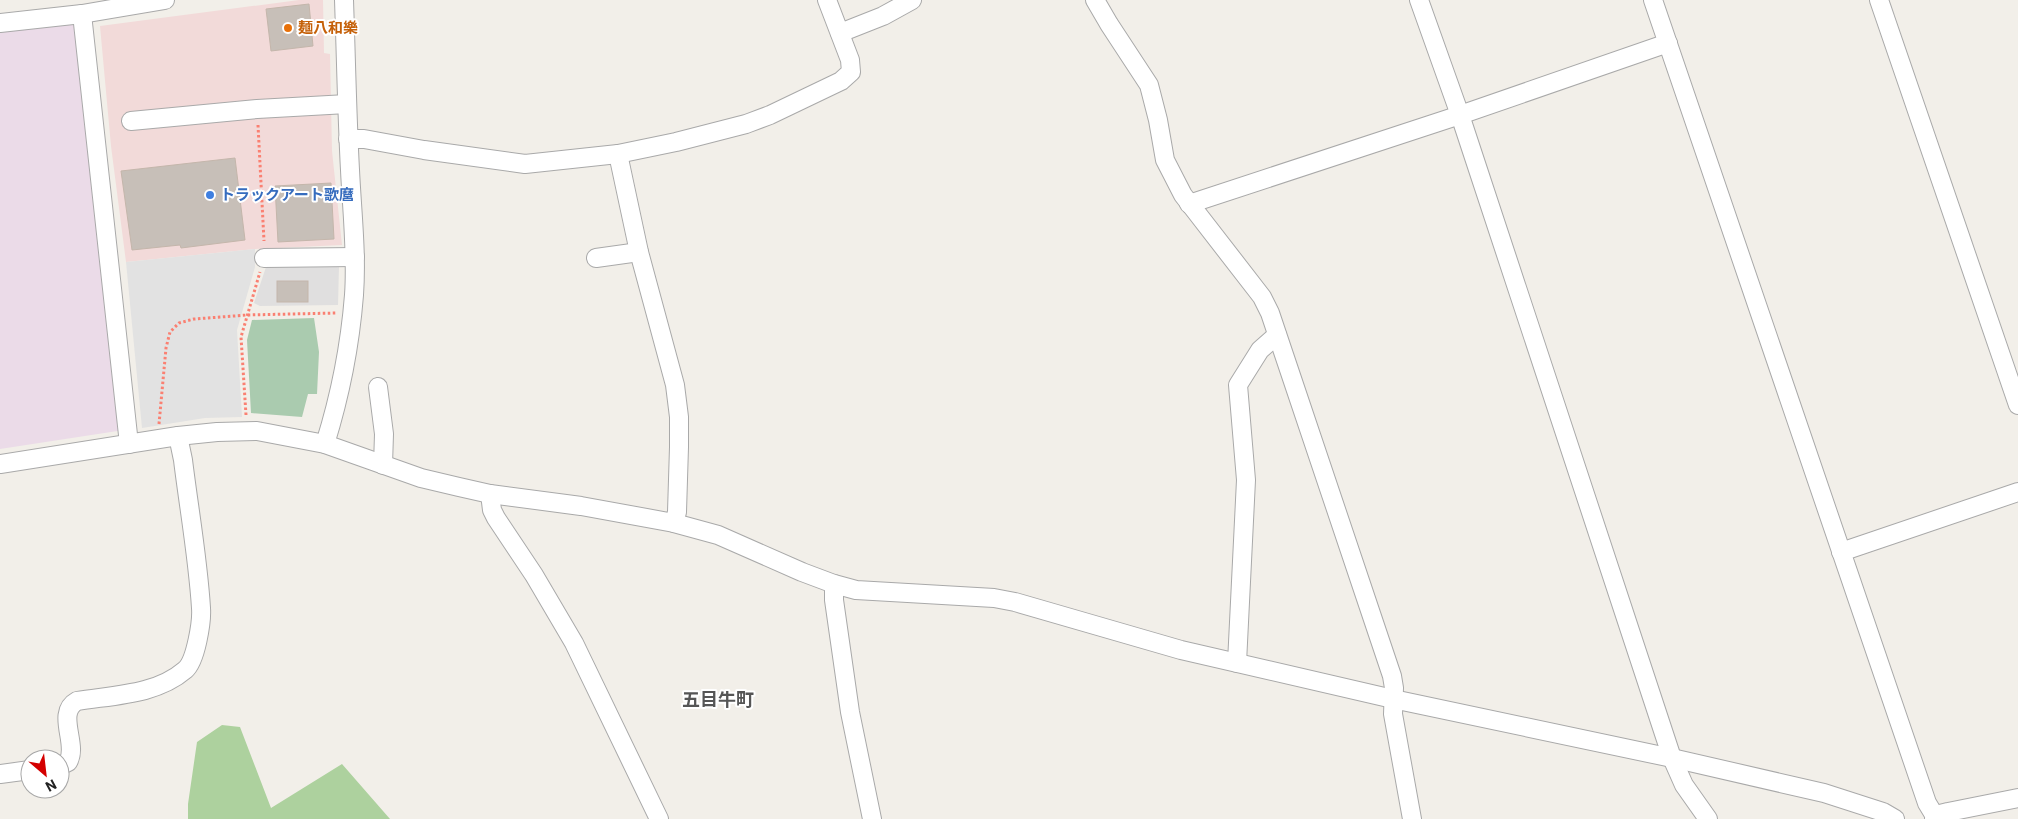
<svg xmlns="http://www.w3.org/2000/svg" width="2018" height="819" viewBox="0 0 2018 819" font-family="Roboto,'Noto Sans JP',sans-serif">
	<rect width="100%" height="100%" fill="#f2efe9"/>
	<polygon fill="#e0dfdf" points="273,264 339,266 338,305 260,306 254,303 266,267"/>
	<polygon fill="#f2dad9" points="299,0 323,0 324,53 330,54 332,151 342,245 255,249 126,262 111,146 100,26"/>
	<polygon fill="#ebdbe8" points="77,22 124,430 0,449 0,31"/>
	<polygon fill="#add19e" points="222,725 240,727 271,808 342,764 390,819 188,819 188,804 197,742"/>
	<polygon fill="#aacbaf" points="314,318 319,352 317,394 308,394 302,417 251,413 247,340 252,320"/>
	<polygon fill="#e2e2e2" points="255,249 255,267 237,330 242,417 205,418 142,428 126,262"/>
	<g fill="#c7bfb8" stroke="#c4b6ab">
		<polygon points="309,4 313,46 271,51 266,9"/>
		<polygon points="235,158 245,240 181,248 180,245 132,250 121,171"/>
		<polygon points="331,183 334,239 278,242 275,186"/>
		<rect x="277" y="281" width="31" height="21"/>
	</g>
	<g fill="none" stroke-linecap="round" stroke-linejoin="round">
		<g stroke="#a9a9a9" stroke-width="20">
			<g id="minor">
				<polyline points="1095,0 1109,24 1149,85 1158,120 1165,160 1183,195 1262,297 1270,313 1392,676 1394,688 1393,714 1412,819"/>
				<polyline points="1419,0 1460,115 1672,758 1684,785 1708,819"/>
				<polyline points="1653,0 1927,803 1936,818"/>
				<polyline points="1879,0 2018,405"/>
				<polyline points="82,14 129,444"/>
				<polyline points="0,23 82,14 165,0"/>
				<polyline points="840,33 883,16 912,0"/>
				<polyline points="131,121 257,109 347,104"/>
				<polyline points="348,139 364,139 424,150 525,164 618,154 676,142 746,124 770,115 841,81 851,72 850,60 827,0"/>
				<polyline points="618,154 639,252 675,385 679,417 679,447 677,512 674,523"/>
				<polyline points="1189,204 1460,115 1668,43"/>
				<polyline points="264,258 355,257"/>
				<polyline points="596,258 639,252"/>
				<polyline points="378,387 384,434 383,465"/>
				<path d="M325 444C340 396 350 346 354 295 357 254 352 212 350 170 347 114 346 57 344 0"/>
				<polyline points="0,464 178,436 217,432 257,431 325,444 421,478 459,487 490,494 581,506 674,523 718,535 802,572 834,584 856,590 994,598 1015,602 1181,650 1393,699 1672,758 1824,793 1883,812 1895,819"/>
				<polyline points="490,494 492,510 496,518 534,575 574,643 659,819"/>
				<polyline points="1841,552 2018,492"/>
				<polyline points="834,584 834,600 850,712 872,819"/>
				<polyline points="1237,663 1246,480 1238,385 1260,350 1277,335"/>
				<path d="M60 766 68 762C79 745 55 713 77 701 114 695 156 695 185 670 196 661 202 621 201 608 198 559 189 509 183 460L178 436"/>
				<polyline points="0,774 30,770"/>
				<polyline points="1934,819 1940,814 1948,812 2018,798"/>
			</g>
		</g>
		<g stroke="#fa8072" stroke-width="3" stroke-dasharray="2.5 2.5" stroke-linecap="butt">
			<polyline points="258,125 264,241"/>
			<polyline points="246,415 241,337 260,272"/>
			<polyline points="159,424 166,348 170,332 179,323 194,319 247,315 337,313"/>
		</g>
		<use href="#minor" stroke="#fff" stroke-width="18"/>
	</g>
	<circle fill="#e8710a" stroke="#fff" stroke-width="2" cx="288" cy="28" r="5"/>
	<circle fill="#3f7fe0" stroke="#fff" stroke-width="2" cx="210" cy="195" r="5"/>
	<g text-anchor="middle" dominant-baseline="central" stroke-width="4" stroke-linejoin="round" paint-order="stroke">
		<g font-size="15" font-weight="bold" fill="#c56008" stroke="#fff" text-anchor="start">
			<text x="298" y="28">麺八和樂</text>
		</g>
		<g font-size="15" font-weight="bold" fill="#366cbe" stroke="#fff" text-anchor="start">
			<text x="220" y="195">トラックアート歌麿</text>
		</g>
		<g font-size="18" font-weight="bold" fill="#555" stroke="#fff">
			<text x="718" y="699">五目牛町</text>
		</g>
	</g>
	<g transform="translate(45 774) rotate(152)"><circle r="24" fill="#ffffff" stroke="#a7a7a7"/>
	<path d="M0-4L9 19L0 12L-9 19Z" fill="#d40000"/>
	<text y="-8" font-size="14" font-weight="bold" text-anchor="middle" fill="#222222">N</text>
	</g>
</svg>
